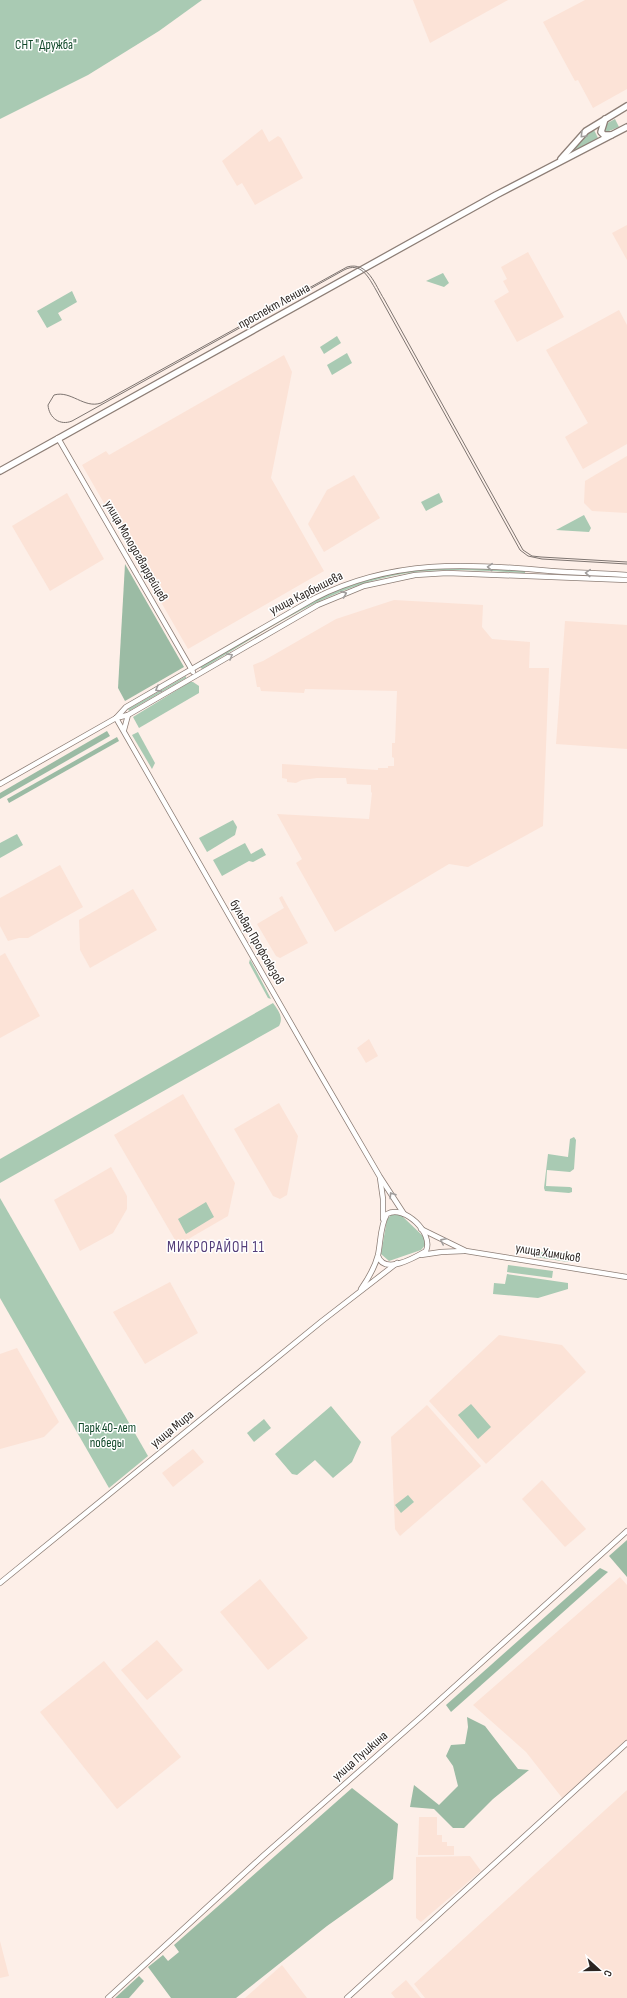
<svg xmlns="http://www.w3.org/2000/svg" width="627" height="1998" viewBox="0 0 627 1998" font-family="'Sofia Sans Condensed',sans-serif">
	<rect width="100%" height="100%" fill="#fdefe8"/>
	<g fill="#fce3d7">
		<polygon points="413,0 508,0 430,43"/>
		<polygon points="585,0 627,0 627,89 593,108 578,80 575,81 543,22"/>
		<polygon points="262,129 269,142 278,136 281,138 303,178 255,205 242,183 237,186 222,161"/>
		<polygon points="627,225 627,260 612,233"/>
		<polygon points="528,252 564,317 517,342 494,301 509,292 503,281 507,279 501,267"/>
		<polygon points="619,310 627,325 627,444 583,469 565,437 588,423 546,350"/>
		<polygon points="284,355 292,372 271,478 324,571 188,649 82,465 106,451 109,455"/>
		<polygon points="627,456 627,513 592,511 584,503 585,481"/>
		<polygon points="354,475 380,518 324,552 308,524 327,490"/>
		<polygon points="67,493 104,559 50,591 12,526"/>
		<polygon points="394,600 483,605 482,627 492,639 530,642 529,668 549,668 543,826 468,867 449,864 335,932 296,863 302,859 277,814 369,819 372,793 371,792 371,785 347,784 346,778 317,778 302,780 296,783 287,782 287,779 282,778 282,764 378,770 378,768 388,768 388,766 394,766 394,758 392,757 392,743 395,743 397,691 305,689 304,693 261,691 260,687 257,687 253,665 263,661 336,619"/>
		<polygon points="565,621 627,625 627,749 556,744"/>
		<polygon points="60,865 83,907 28,938 19,938 8,941 0,926 0,898"/>
		<polygon points="133,889 157,930 90,968 80,950 79,920"/>
		<polygon points="282,896 308,943 280,958 276,956 257,924 284,908 279,898"/>
		<polygon points="5,953 40,1016 0,1038 0,956"/>
		<polygon points="369,1039 378,1056 366,1063 357,1048"/>
		<polygon points="183,1094 235,1183 228,1216 178,1245 114,1135"/>
		<polygon points="279,1103 298,1136 287,1195 280,1199 273,1196 234,1129"/>
		<polygon points="111,1167 127,1196 127,1209 113,1233 80,1251 54,1200"/>
		<polygon points="170,1282 198,1333 145,1364 113,1312"/>
		<polygon points="499,1335 562,1345 586,1372 486,1464 429,1401"/>
		<polygon points="17,1348 59,1422 44,1437 0,1449 0,1354"/>
		<polygon points="427,1405 481,1466 400,1536 395,1529 391,1437"/>
		<polygon points="193,1449 204,1462 173,1487 162,1473"/>
		<polygon points="542,1480 586,1529 565,1547 522,1499"/>
		<polygon points="620,1577 627,1585 627,1740 563,1799 526,1752 473,1705"/>
		<polygon points="260,1579 308,1638 268,1670 220,1612"/>
		<polygon points="157,1640 183,1670 147,1700 121,1670"/>
		<polygon points="104,1661 181,1757 117,1809 40,1712"/>
		<polygon points="627,1790 627,1998 425,1998 414,1984"/>
		<polygon points="419,1817 437,1817 437,1835 442,1835 442,1842 447,1842 447,1846 454,1846 454,1855 418,1855"/>
		<polygon points="470,1856 481,1871 421,1922 416,1918 416,1857"/>
		<polygon points="0,1941 9,1976 0,1978"/>
		<polygon points="282,1965 307,1998 245,1998"/>
		<polygon points="406,1980 421,1998 395,1998 391,1993"/>
	</g>
	<g fill="#a9cab3">
		<polygon points="0,0 202,0 159,31 88,75 0,119"/>
		<polygon points="615,119 619,127 604,133 602,128 604,125"/>
		<polygon points="594,130 598,138 566,156 588,134"/>
		<polygon points="443,273 449,283 444,287 426,281"/>
		<polygon points="72,291 77,302 58,313 62,320 47,328 37,311"/>
		<polygon points="337,336 341,343 324,354 320,347"/>
		<polygon points="347,353 352,363 332,375 327,365"/>
		<polygon points="439,493 443,502 426,511 421,502"/>
		<polygon points="584,515 591,528 589,532 556,530"/>
		<path d="M448 567 525 570V573C489 571 452 568 416 572 336 581 269 629 202 669L200 667 316 600 339 589 387 574Z"/>
		<polygon points="186,676 186,678 129,711 128,709"/>
		<polygon points="190,682 193,682 199,686 199,693 139,728 133,717"/>
		<polygon points="138,732 155,763 152,769 132,735"/>
		<polygon points="233,820 237,827 235,835 207,852 199,838"/>
		<polygon points="17,834 23,845 0,858 0,843"/>
		<polygon points="245,843 251,854 262,848 266,855 253,862 249,861 222,876 213,860"/>
		<polygon points="250,959 271,999 268,998 249,963"/>
		<path d="M273 1003C278 1010 284 1017 279 1026L0 1183V1159Z"/>
		<polygon points="574,1137 576,1140 574,1169 570,1172 547,1170 546,1186 570,1187 572,1188 572,1192 569,1193 545,1191 544,1188 548,1154 568,1157 570,1139"/>
		<polygon points="0,1198 148,1456 109,1488 0,1298"/>
		<polygon points="206,1202 214,1217 186,1234 178,1219"/>
		<polygon points="392,1214 401,1215 425,1238 426,1244 421,1250 389,1261 381,1254 387,1219"/>
		<polygon points="536,1251 571,1256 570,1261 568,1262 535,1257"/>
		<polygon points="508,1265 553,1271 552,1278 507,1272"/>
		<polygon points="507,1274 568,1283 568,1289 538,1298 493,1294 494,1283 505,1284"/>
		<polygon points="471,1404 491,1427 478,1439 458,1415"/>
		<polygon points="331,1406 361,1442 352,1462 333,1478 315,1460 297,1475 292,1474 275,1454"/>
		<polygon points="264,1419 271,1428 254,1442 247,1433"/>
		<polygon points="408,1495 414,1502 401,1513 395,1505"/>
	</g>
	<g fill="#9bbba4">
		<polygon points="125,564 184,667 125,701 118,688"/>
		<polygon points="107,731 110,736 0,799 0,793"/>
		<polygon points="117,737 119,741 9,803 7,799"/>
		<polygon points="627,1540 627,1577 609,1556"/>
		<polygon points="600,1568 608,1572 451,1712 446,1705"/>
		<polygon points="467,1717 485,1726 518,1769 529,1770 493,1799 464,1828 453,1828 434,1809 410,1807 414,1785 439,1805 458,1786 453,1766 446,1756 451,1745 465,1744 468,1727"/>
		<polygon points="352,1788 398,1824 393,1879 327,1926 236,1998 171,1998 148,1967 163,1955 168,1961 179,1952 174,1945"/>
		<polygon points="139,1976 144,1981 129,1998 115,1998"/>
	</g>
	<g fill="none" stroke-linecap="round" stroke-linejoin="round">
		<g stroke="#8d7e76" stroke-width="6">
			<g id="secondary">
				<polyline points="58,438 193,672"/>
				<polyline points="116,718 313,1062 380,1177 404,1214"/>
				<polyline points="116,718 128,715 318,605 364,586 415,575 447,573 627,580"/>
				<polyline points="124,730 128,715"/>
				<path d="M0 784 116 718 126 707 315 598C392 559 468 563 551 571 576 573 602 573 627 575"/>
				<polyline points="380,1178 383,1199 383,1219"/>
				<polyline points="421,1229 466,1251 627,1277"/>
				<polyline points="421,1255 441,1252 464,1251"/>
				<path d="M361 1289C368 1279 375 1267 378 1255 381 1241 380 1226 387 1214 404 1204 434 1233 426 1251 414 1258 384 1275 378 1256"/>
				<polyline points="0,1583 322,1321 397,1263"/>
				<polyline points="108,1998 263,1856 421,1717 627,1531"/>
				<polyline points="347,1998 627,1743"/>
			</g>
		</g>
		<g stroke="#8d7e76" stroke-width="8">
			<g id="primary">
				<polyline points="605,119 601,132 604,135 611,135"/>
				<polyline points="561,159 586,131 627,106"/>
				<polyline points="0,471 496,195 627,127"/>
			</g>
		</g>
		<use href="#secondary" stroke="#fff" stroke-width="4.5"/>
		<use href="#primary" stroke="#fff" stroke-width="5.5"/>
		<path stroke="#7e7571" stroke-width="1" d="M627 562 541 557 532 556 523 550 384 299C375 285 368 261 347 267L101 403C84 409 71 390 54 395L48 405C49 418 60 426 72 421L344 270C361 261 369 278 376 290L520 550 528 556 542 559 627 564"/>
	</g>
	<defs><path id="oneway-chevron" d="M-2-3.5L2.5 0L-2 3.5" fill="none" stroke-width="1.6" stroke-linecap="round" stroke-linejoin="round"/></defs>
	<g stroke="#a09d9c">
		<use href="#oneway-chevron" transform="translate(583 135) rotate(134)"/>
		<use href="#oneway-chevron" transform="translate(490 567) rotate(-177)"/>
		<use href="#oneway-chevron" transform="translate(588 573) rotate(-177)"/>
		<use href="#oneway-chevron" transform="translate(344 594) rotate(-21)"/>
		<use href="#oneway-chevron" transform="translate(230 656) rotate(-30)"/>
		<use href="#oneway-chevron" transform="translate(158 689) rotate(151)"/>
		<use href="#oneway-chevron" transform="translate(392 1195) rotate(-123)"/>
		<use href="#oneway-chevron" transform="translate(443 1241) rotate(-153)"/>
	</g>
	<g text-anchor="middle" dominant-baseline="central" stroke-width="3" stroke-linejoin="round" paint-order="stroke">
		<g font-size="13" fill="#104829" stroke="#fff">
			<text x="46" y="45">СНТ "Дружба"</text>
			<text x="107" y="1428">Парк 40-лет<tspan x="107" dy="15">победы</tspan></text>
		</g>
		<g font-size="13" fill="#2b2522" stroke="#fff">
			<text transform="translate(274 306) rotate(-29)">проспект Ленина</text>
			<text transform="translate(136 551) rotate(60)">улица Молодогвардейцев</text>
			<text transform="translate(306 593) rotate(-27)">улица Карбышева</text>
			<text transform="translate(257 942) rotate(60)">бульвар Профсоюзов</text>
			<text transform="translate(548 1253) rotate(9)">улица Химиков</text>
			<text transform="translate(172 1429) rotate(-39)">улица Мира</text>
			<text transform="translate(360 1756) rotate(-41)">улица Пушкина</text>
		</g>
		<g font-size="15" letter-spacing="1" fill="#533d79" stroke="#fff">
			<text x="216" y="1247">МИКРОРАЙОН 11</text>
		</g>
	</g>
	<g transform="translate(599 1970) rotate(111)" stroke="#ffffff" stroke-width="3" paint-order="stroke">
	<path d="M0-3L7 15L0 10L-7 15Z" fill="#2b2522"/>
	<text y="-6" font-size="11" font-weight="bold" text-anchor="middle" fill="#2b2522">С</text>
	</g>
</svg>
